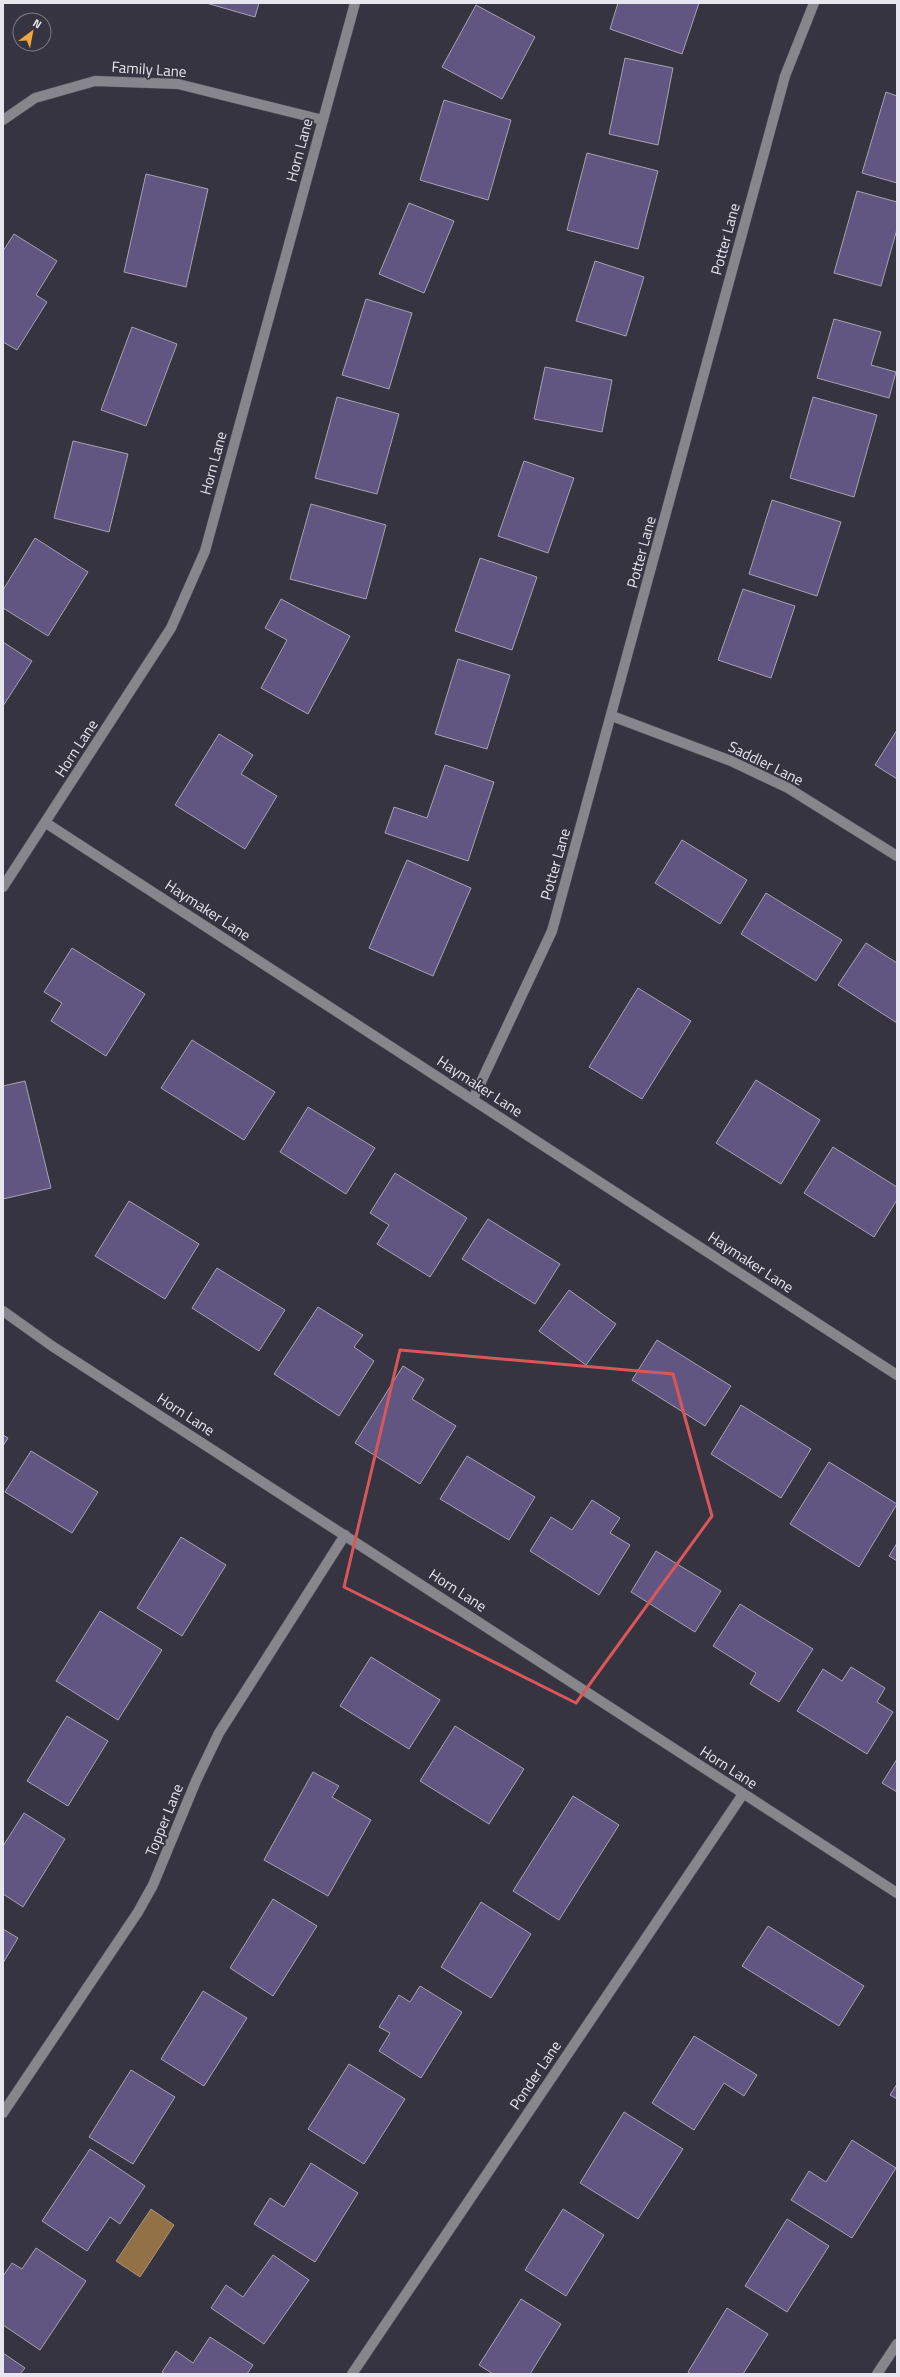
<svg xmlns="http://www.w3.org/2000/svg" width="900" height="2377" viewBox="0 0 900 2377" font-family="'Titillium Web',sans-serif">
	<rect width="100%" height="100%" fill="#363440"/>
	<polygon fill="#937146" stroke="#ac9478" points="151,2209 174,2225 140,2277 116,2261"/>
	<g fill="#615582" stroke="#a6a3b2">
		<polygon points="206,3 259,3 255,17"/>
		<polygon points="618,3 699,3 682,54 610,29"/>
		<polygon points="476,5 535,37 502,99 442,67"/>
		<polygon points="625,58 673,68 658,145 609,134"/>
		<polygon points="886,92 897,96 897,183 862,173"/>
		<polygon points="444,100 511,120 488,200 420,180"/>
		<polygon points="587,153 658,171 638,249 567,230"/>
		<polygon points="146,174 208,189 186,287 124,272"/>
		<polygon points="857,191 897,202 897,229 881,286 834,273"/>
		<polygon points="409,203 454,221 424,293 379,274"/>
		<polygon points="14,234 57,261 36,295 47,302 17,350 3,342 3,251"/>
		<polygon points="595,261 644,277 626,336 576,321"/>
		<polygon points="366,299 412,313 389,389 342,375"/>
		<polygon points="834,319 881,332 871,365 896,372 889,398 817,378"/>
		<polygon points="132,327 177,344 146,426 101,410"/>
		<polygon points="545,367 612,380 602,432 534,419"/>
		<polygon points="337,397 399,414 377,494 315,478"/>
		<polygon points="813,397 877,415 854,497 790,478"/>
		<polygon points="73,441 128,454 109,532 54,518"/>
		<polygon points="524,461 574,478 548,553 498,536"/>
		<polygon points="772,500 841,522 817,596 749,574"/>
		<polygon points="311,504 386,525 366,599 290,579"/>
		<polygon points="35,538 88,572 48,636 3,608 3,590"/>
		<polygon points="480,558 537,577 512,650 455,631"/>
		<polygon points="743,589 795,606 771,678 718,660"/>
		<polygon points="281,599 350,636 308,714 261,688 287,640 265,628"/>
		<polygon points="3,642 32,661 3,706"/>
		<polygon points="458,659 510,675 487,749 435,734"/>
		<polygon points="897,730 897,779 875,765"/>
		<polygon points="219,734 253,755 241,774 277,796 245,849 175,805"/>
		<polygon points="445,765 494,782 468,861 385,833 394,807 427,818"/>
		<polygon points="682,840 747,880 720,924 655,883"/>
		<polygon points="407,860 471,888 433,976 369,948"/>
		<polygon points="766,893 842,940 816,981 741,934"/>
		<polygon points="866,943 897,963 897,1023 838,985"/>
		<polygon points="72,948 145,994 106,1056 51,1021 62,1003 44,992"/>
		<polygon points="638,988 691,1021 642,1099 589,1067"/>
		<polygon points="192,1040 275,1092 244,1140 161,1088"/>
		<polygon points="756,1080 820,1120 781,1184 716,1143"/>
		<polygon points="25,1081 51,1188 3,1199 3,1086"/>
		<polygon points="308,1107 375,1148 346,1194 280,1152"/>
		<polygon points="833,1147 897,1187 897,1200 874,1237 804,1193"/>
		<polygon points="395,1173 467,1218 430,1277 377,1244 389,1225 370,1213"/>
		<polygon points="129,1201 199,1244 165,1299 95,1256"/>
		<polygon points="488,1219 560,1264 535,1304 462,1259"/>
		<polygon points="217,1268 285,1310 259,1351 192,1308"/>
		<polygon points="569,1290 616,1324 586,1365 539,1331"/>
		<polygon points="318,1307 363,1335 354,1347 374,1361 339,1416 274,1374"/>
		<polygon points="657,1340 731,1386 705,1426 632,1380"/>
		<polygon points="403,1366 424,1379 412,1399 456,1426 420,1484 355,1443"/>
		<polygon points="741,1405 811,1449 781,1498 711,1454"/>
		<polygon points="3,1435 8,1438 3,1446"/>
		<polygon points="31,1451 98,1492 72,1533 5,1492"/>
		<polygon points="467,1456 535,1497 509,1540 440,1499"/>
		<polygon points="829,1462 897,1504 859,1567 790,1524"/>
		<polygon points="592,1500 620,1518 610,1533 630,1545 599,1595 530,1551 551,1517 572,1530"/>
		<polygon points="181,1537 226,1565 182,1636 137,1608"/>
		<polygon points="897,1543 897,1561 889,1556"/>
		<polygon points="656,1551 721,1591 695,1632 631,1592"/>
		<polygon points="740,1604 813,1649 779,1702 750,1684 756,1673 713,1646"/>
		<polygon points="100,1611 162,1650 118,1720 56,1681"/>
		<polygon points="371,1657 440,1700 409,1749 340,1706"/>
		<polygon points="851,1667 885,1688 877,1702 893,1712 867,1754 797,1711 823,1669 842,1681"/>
		<polygon points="67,1716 108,1741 68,1806 27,1781"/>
		<polygon points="455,1726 524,1769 489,1824 420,1781"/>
		<polygon points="897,1759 897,1792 882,1783"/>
		<polygon points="313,1772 339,1786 332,1797 371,1820 328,1896 264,1860"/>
		<polygon points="573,1796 619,1825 559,1920 513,1891"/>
		<polygon points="24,1813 65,1839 23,1907 3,1894 3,1846"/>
		<polygon points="273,1899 317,1926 273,1996 230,1968"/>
		<polygon points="481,1902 531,1934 491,1998 441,1967"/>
		<polygon points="768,1926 864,1986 839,2026 742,1966"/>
		<polygon points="3,1929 18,1938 3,1963"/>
		<polygon points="420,1986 462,2012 421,2078 379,2051 390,2033 379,2027 399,1995 410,2002"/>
		<polygon points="203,1991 247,2018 204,2086 161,2059"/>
		<polygon points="694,2036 757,2075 744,2096 724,2083 694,2130 652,2103"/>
		<polygon points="349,2064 405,2099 364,2164 308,2129"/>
		<polygon points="131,2070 175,2097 133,2164 89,2137"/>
		<polygon points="897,2084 897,2099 890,2095"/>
		<polygon points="624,2112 683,2149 638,2219 580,2183"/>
		<polygon points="852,2140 896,2168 852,2238 791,2200 809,2171 826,2182"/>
		<polygon points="90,2149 145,2186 120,2224 110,2217 87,2251 42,2221"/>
		<polygon points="311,2163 358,2193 315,2262 254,2224 270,2198 284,2207"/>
		<polygon points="563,2209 604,2235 566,2296 525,2270"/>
		<polygon points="787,2219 829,2246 787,2312 745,2286"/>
		<polygon points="36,2248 86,2281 40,2350 3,2325 3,2276 12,2263 22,2269"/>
		<polygon points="273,2255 309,2280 264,2344 211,2308 226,2285 243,2297"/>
		<polygon points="521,2299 561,2324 530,2374 493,2374 479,2365"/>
		<polygon points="727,2308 768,2334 743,2374 691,2374 688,2372"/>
		<polygon points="210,2337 253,2365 247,2374 165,2374 162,2372 176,2351 193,2363"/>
		<polygon points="3,2353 25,2368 20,2374 3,2374"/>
	</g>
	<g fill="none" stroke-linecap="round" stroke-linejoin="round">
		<g stroke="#52505c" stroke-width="11">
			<g id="minor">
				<polyline points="3,120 35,98 95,81 178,84 323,120"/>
				<polyline points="612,716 731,761 788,788 897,856"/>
				<polyline points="46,823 897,1375"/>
				<polyline points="3,887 171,628 205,551 355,3"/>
				<polyline points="473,1099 552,931 785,76 814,3"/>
				<polyline points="3,1311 52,1346 897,1893"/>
				<polyline points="3,2113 138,1912 153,1885 196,1781 219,1733 345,1535"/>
				<polyline points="352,2374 743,1794"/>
				<polyline points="877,2374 897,2344"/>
			</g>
		</g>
		<use href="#minor" stroke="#87868c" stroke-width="10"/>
	</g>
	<path fill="none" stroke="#da5759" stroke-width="3" stroke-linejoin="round" d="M400 1350 673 1374 712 1516 576 1703 344 1587Z"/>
	<g text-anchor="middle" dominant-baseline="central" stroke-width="3.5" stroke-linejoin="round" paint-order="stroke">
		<g font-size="15" fill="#e7e5ed" stroke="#363440">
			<text transform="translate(149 69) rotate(4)">Family Lane</text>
			<text transform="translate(299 150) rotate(-75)">Horn Lane</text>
			<text transform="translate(725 239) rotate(-75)">Potter Lane</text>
			<text transform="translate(213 463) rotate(-75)">Horn Lane</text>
			<text transform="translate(641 552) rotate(-75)">Potter Lane</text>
			<text transform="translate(76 748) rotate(-57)">Horn Lane</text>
			<text transform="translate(766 763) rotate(26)">Saddler Lane</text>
			<text transform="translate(555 864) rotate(-74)">Potter Lane</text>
			<text transform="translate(208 910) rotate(33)">Haymaker Lane</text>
			<text transform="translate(480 1086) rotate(33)">Haymaker Lane</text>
			<text transform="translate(751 1262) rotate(33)">Haymaker Lane</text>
			<text transform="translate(186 1414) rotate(33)">Horn Lane</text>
			<text transform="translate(458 1590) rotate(33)">Horn Lane</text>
			<text transform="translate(729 1767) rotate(33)">Horn Lane</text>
			<text transform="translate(164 1820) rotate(-68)">Topper Lane</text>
			<text transform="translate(535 2075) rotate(-56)">Ponder Lane</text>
		</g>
	</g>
	<rect width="900" height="2377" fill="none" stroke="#e7e5ed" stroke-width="8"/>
	<g transform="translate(32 32) rotate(32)"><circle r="19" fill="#363440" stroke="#7d7b85"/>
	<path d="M0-3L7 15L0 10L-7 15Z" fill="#f0a63e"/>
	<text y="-6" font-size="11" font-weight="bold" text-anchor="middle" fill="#e7e5ed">N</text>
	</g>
</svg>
